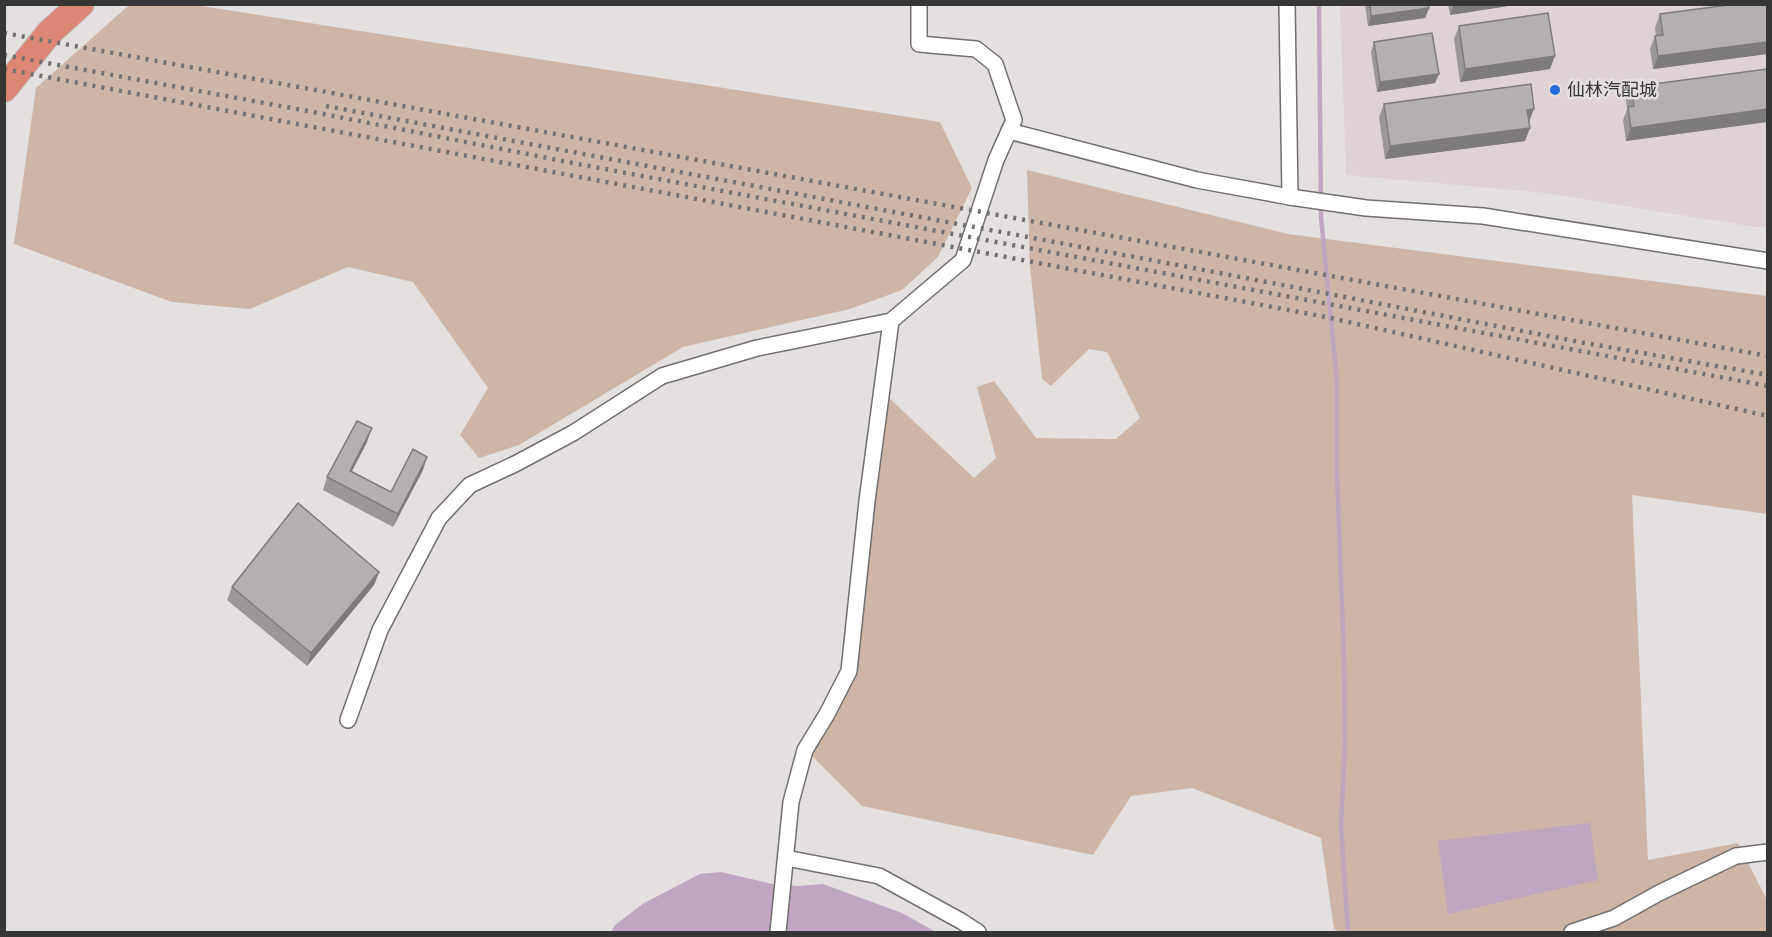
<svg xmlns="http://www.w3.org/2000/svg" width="1772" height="937" viewBox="0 0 1772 937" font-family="'Libre Baskerville','Noto Sans SC',serif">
	<rect width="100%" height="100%" fill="#e4e0e0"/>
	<polygon fill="#dfd2d4" points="1340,5 1767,5 1767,227 1755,227 1546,193 1346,175"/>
	<g fill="#ceb5a6">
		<polygon points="129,5 195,5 940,122 972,188 938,257 902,290 850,309 683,347 519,445 479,458 460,435 488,388 413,282 348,267 250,309 172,302 14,244 36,88"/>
		<polygon points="1027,170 1288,234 1767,296 1767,514 1632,495 1648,860 1738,843 1767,900 1767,931 1766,932 1340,932 1334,929 1321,838 1192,788 1131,796 1093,855 862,806 811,755 856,673 887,396 974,478 996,458 977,387 994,381 1036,438 1116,439 1140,418 1107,352 1089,349 1051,386 1042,379 1030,267"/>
	</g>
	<g fill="#c0a6c1">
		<polygon points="1590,823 1598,880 1448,914 1438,841"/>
		<polygon points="721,872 772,884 798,886 823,884 902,913 936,932 611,932 615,925 644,903 700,874"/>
	</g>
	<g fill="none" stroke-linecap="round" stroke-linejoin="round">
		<polyline stroke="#c0a6c1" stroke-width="4.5" points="1319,4 1321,217 1337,381 1337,473 1344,660 1345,741 1341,826 1348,932"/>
		<g stroke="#726f6f" stroke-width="18">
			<g id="minor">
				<polyline points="1287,4 1290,197"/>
				<polyline points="1009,131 1197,180 1290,197 1366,208 1483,216 1768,261"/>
				<polyline points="348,720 380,630 439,518 470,485 515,464 573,433 662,376 757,348 891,321 963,260 996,160 1014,120 995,64 976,49 919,44 919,4"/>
				<polyline points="786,858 879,876 961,921 978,932"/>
				<polyline points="778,932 791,802 805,750 827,714 849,671 867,501 891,321"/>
				<polyline points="1572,932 1614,918 1659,893 1736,856 1768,852"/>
			</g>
		</g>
		<g stroke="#bfbfbf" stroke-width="28">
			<polyline id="trunk" points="4,89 49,33 81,4"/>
		</g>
		<use href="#minor" stroke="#fff" stroke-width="15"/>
		<use href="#trunk" stroke="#de8676" stroke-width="26"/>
		<g stroke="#737171" stroke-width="4.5" stroke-dasharray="3 6" stroke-linecap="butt">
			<polyline points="4,33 1768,356"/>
			<polyline points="4,55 313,112 578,164 1768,386"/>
			<polyline points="4,69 1326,317 1768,416"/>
			<polyline points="326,106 1183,266 1585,343 1768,375"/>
		</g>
	</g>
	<g fill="#9b9799">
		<polygon points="1365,4 1428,4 1429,8 1425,18 1368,26"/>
		<polygon points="1448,4 1521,4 1450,15"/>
		<polygon points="1767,4 1767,54 1653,69 1650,49 1655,36 1656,36 1655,28 1660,14"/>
		<polygon points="1459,26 1550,69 1460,82 1454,39"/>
		<polygon points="1374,42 1435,83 1377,92 1371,52"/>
		<polygon points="1767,69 1767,122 1626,141 1623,120 1627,109 1626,100 1631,87"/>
		<polygon points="1384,104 1529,122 1525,141 1385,159 1379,117"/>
		<polygon points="367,442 352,471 391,492 423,470 393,527 323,490 327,477"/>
		<polygon points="379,572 374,585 307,666 227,600 232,587"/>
	</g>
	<g fill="#7e7b7d">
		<polygon points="1454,4 1521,4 1450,15"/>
		<polygon points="1429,8 1425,18 1368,26 1371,16"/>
		<polygon points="1767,42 1767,54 1653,69 1658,56"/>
		<polygon points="1555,56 1550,69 1460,82 1465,69"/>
		<polygon points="1439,74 1435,83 1377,92 1380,82"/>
		<polygon points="1534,109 1529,122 1527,110"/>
		<polygon points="1767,109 1767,122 1626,141 1631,128"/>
		<polygon points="1530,128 1525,141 1385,159 1390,146"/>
		<polygon points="372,428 367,442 345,484 350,471"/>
		<polygon points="427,457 423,470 393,527 398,514"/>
		<polygon points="379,572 374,585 307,666 311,653"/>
	</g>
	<g fill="#b4b0b2" stroke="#7e7b7d" stroke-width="1.5">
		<polygon points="1370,4 1428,4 1429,8 1371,16"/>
		<polygon points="1736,4 1767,4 1767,42 1658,56 1655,36 1663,35 1660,14"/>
		<polygon points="1548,13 1555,56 1465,69 1459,26"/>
		<polygon points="1432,33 1439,74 1380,82 1374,42"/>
		<polygon points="1767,69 1767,109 1631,128 1628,107 1634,106 1631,87"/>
		<polygon points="1531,84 1534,109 1527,110 1530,128 1390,146 1384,104"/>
		<polygon points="357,421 372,428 350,471 391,492 413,449 427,457 398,514 327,477"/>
		<polygon points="298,503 379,572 311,653 232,587"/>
	</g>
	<circle fill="#236cd8" stroke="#e4e0e0" stroke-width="2" cx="1555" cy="90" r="6"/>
	<g text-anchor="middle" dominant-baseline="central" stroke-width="5" stroke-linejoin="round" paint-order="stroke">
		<g font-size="18" fill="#373636" stroke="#e4e0e0" text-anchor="start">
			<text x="1567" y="90">仙林汽配城</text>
		</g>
	</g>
	<rect width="1772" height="937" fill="none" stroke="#373636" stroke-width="12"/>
</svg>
